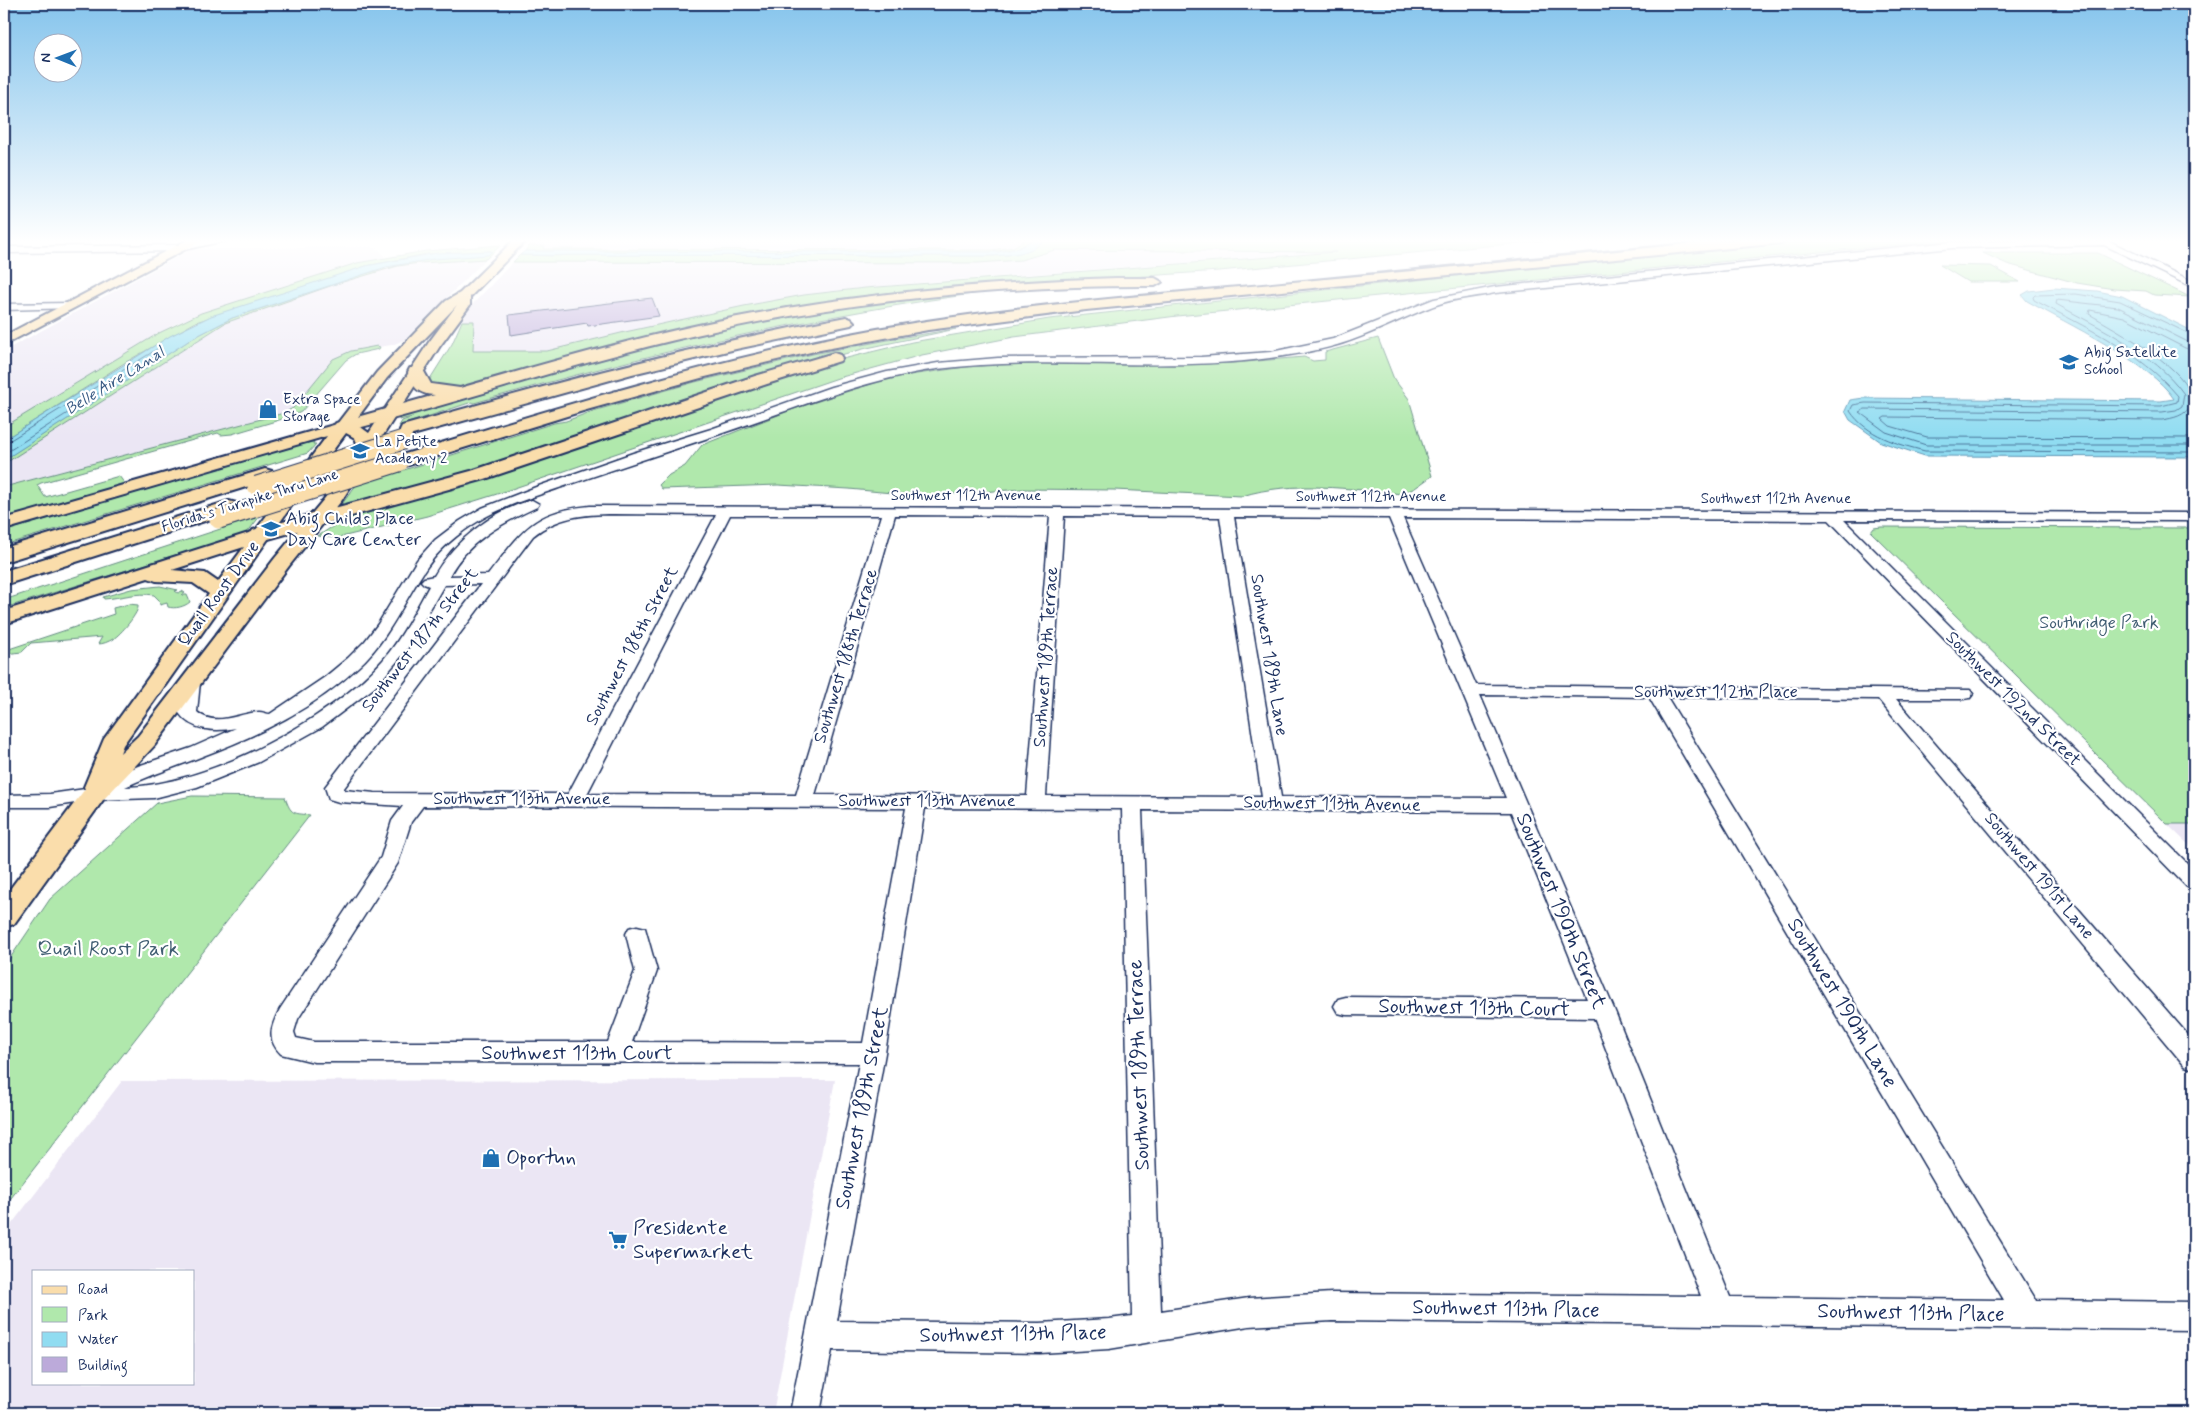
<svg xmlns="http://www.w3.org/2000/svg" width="2198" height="1417" viewBox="0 0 2198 1417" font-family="Mynerve,sans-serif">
	<rect width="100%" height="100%" fill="#fff"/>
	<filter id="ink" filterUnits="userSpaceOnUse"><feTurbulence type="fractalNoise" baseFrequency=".02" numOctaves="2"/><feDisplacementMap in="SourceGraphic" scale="10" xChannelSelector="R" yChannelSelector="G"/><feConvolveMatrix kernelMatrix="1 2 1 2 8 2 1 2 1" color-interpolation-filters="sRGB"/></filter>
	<g filter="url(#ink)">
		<g fill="#ebe6f4" fill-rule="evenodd">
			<polygon points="537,239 1026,239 1013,247 991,250 542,249 544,246 529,246"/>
			<polygon points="371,247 379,250 385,257 324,273 201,313 175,324 4,427 4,351 192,249"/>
			<polygon points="1055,250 1343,251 927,282 834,291 779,300 693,317 547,351 473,351 474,321 462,321 472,305 513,262 1009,261 1042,255"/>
			<polygon points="486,259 404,340 392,345 351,351 333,359 293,408 284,413 4,487 4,464 225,323 336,284 398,266 420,263"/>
			<polygon points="2167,824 2194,824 2194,850"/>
			<path d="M835 1080 773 1413H4V1234L122 1081ZM34 1271H194V1383H34Z"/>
		</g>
		<g fill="#b0e8ac" stroke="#668c85">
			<polygon points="1026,239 1034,239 1019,248 984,253 525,251 529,246 545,246 543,249 991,250 1013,247"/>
			<path d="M1045 239H1563L1219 271 1042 283 818 305 464 387C453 388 436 389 428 382L452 344 462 321H474L473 351H547L625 332 744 306 804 295 865 288 1336 252 1055 250 1021 260 978 263 513 262 520 255C537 255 553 257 570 255L992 256C1010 255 1033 254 1045 239Z"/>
			<polygon points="1830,239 1970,239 1830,251 1177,316 1014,337 922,355 838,378 494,495 427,516 337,538 318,536 335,525 333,524 356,514 810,367 912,342 1049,319 1512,270"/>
			<polygon points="501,245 486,259 420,263 398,266 336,284 225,323 4,464 4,460 8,457 193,338 232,318 360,275 412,262 491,251 427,254 366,266 196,322 126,362 4,440 4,427 159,333 201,313 357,263 426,251"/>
			<polygon points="1983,253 2098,253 2190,297 2154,295 2146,291 2114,289 2077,283 2007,264"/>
			<polygon points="1940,265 1991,266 2020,282 1968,282"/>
			<path d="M996 291C820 313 646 354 474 403L472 402 399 426 402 421 413 417 399 420 400 417 530 380 592 358 777 316 923 296Z"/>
			<polygon points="956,329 867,348 810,363 512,461 339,508 356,485 554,423 566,421 593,411 695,382 813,354 899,338"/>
			<path d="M1378 338 1394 379 1409 399 1432 476 1415 488 1402 494C1349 489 1294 480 1242 496L1114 490 1023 489 924 496 849 489 778 485 662 489 659 485 669 475 685 466 702 445 791 410 889 378 966 367 1021 363 1130 365 1234 363 1304 357 1313 361 1325 360V352Z"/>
			<polygon points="377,346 380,347 379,349 356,354 346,360 301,412 286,418 232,434 221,435 218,433 41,483 37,485 45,497 119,476 125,484 4,519 4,487 284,413 293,408 333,359 351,351"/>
			<polygon points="307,442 314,442 313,444 316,444 308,453 4,545 4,533 9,530"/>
			<polygon points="260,516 247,533 4,608 4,600"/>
			<polygon points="1881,527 2194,528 2194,824 2167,824 1871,532 1874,528"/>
			<path d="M160 586 178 590 175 591 178 593 182 591 185 593 182 595H187L190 602C184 607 175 609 168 607L167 603 160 605 159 600 154 595C137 592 121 598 104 599L103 597 131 589Z"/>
			<path d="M129 604 138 605C140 612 120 635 113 639 108 642 103 644 98 644L102 637 31 643 22 652 4 654V644L9 649 114 614 113 608Z"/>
			<path d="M192 796 285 797C291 815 293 813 310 815L4 1207V967L50 899 157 803Z"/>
		</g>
		<g fill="#90dcf1" stroke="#6197b6">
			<path d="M1034 239H1045C1033 254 1010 255 992 256L570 255C553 256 537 255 520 255L525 251 998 252 1019 248Z"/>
			<polygon points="492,251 488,255 434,259 386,267 232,318 193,338 4,460 5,439 170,336 211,316 366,266 437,253"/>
			<path d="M2054 288 2097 291 2122 296 2194 332V457L1925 456 1881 442 1850 420 1845 411 1850 400 1864 398 2161 401 2174 399C2151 363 2066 323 2027 301L2022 295 2029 291Z"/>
		</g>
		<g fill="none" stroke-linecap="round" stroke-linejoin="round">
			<g stroke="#4a7499" stroke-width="1">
				<path d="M2194 336 2120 301 2076 294 2035 295 2033 297 2034 300C2085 327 2140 351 2178 396L2177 402 2161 406 1865 403 1853 405 1850 411C1867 436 1897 444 1925 451L2194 452"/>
				<path d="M2194 343 2188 342 2118 307 2057 300 2056 304C2100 328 2154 352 2184 394L2182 406 2176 410 2162 412 1865 409 1859 412 1886 432 1926 445H2194"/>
				<path d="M2194 350 2185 348 2124 317 2090 310 2089 314C2115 329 2180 364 2190 393 2191 397 2191 401 2191 405 2185 416 2174 418 2162 420L1885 417 1882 419 1890 426 1927 437 2194 438"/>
				<polyline points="4,444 159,348 162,349 161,353 4,454"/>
			</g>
		</g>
		<polygon fill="#bcaada" stroke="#1b2f5e" points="652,298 659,316 588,326 587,323 511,335 509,315"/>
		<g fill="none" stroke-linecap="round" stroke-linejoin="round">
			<g stroke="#1b2f5e" stroke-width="3">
				<g id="minor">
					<polygon points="212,239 234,239 179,251 4,253 4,247 179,245"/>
					<path d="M2093 239H2105L2194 282V288L2104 245 1952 248 1495 293C1476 297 1454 298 1436 305 1403 317 1371 335 1337 345 1316 351 1292 355 1270 358 1160 373 1048 355 937 369 861 380 792 410 720 434 667 452 614 469 562 487 539 495 513 503 491 514 468 526 442 545 427 567 404 600 390 638 359 666 315 708 259 735 203 756 176 767 150 775 125 787 206 786 330 720 383 660 402 638 415 611 429 586L424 584 421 581 424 578 434 576C453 542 493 510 532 500L539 504 537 507C502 523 468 541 449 576L488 575C522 532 532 511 590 506L2194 513V521L1844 520 2194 870V890L2187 887 1829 520 1403 518 1476 685 1970 690 1973 694 1970 698 1964 699H1896L2194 1042V1069L2185 1066 1878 699 1667 697 2036 1300 2194 1302V1330L1332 1321 1249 1326 1109 1349 1040 1353 832 1350 820 1413H790L859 1063 314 1062 281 1054C266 1039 271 1026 280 1009L381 857 392 821 403 806 339 802 329 799 325 787 481 584 444 585 406 651 375 687 322 727 259 762 197 787 154 798 94 800 50 807H4V795L50 794 92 788 138 766 191 748 236 728C216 732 191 731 179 713L182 682 185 678H197L200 682 197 712C216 728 238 713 259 712 263 712 267 714 270 714L325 677 348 658 365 641 378 624 417 560 435 540 460 521 482 508 536 487 633 453 711 429 831 387 887 372 938 363 998 358 1201 357 1271 352 1333 339 1434 299 1495 287 1952 242ZM613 514 716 515 568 794 375 793 344 790V788L533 536C557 517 583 514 613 514ZM730 515H881L796 795 587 794ZM895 515 1050 516 1027 796 815 795ZM1064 516 1220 517 1262 797 1046 796ZM1234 517 1389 518 1506 798 1281 797ZM1480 695 1649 697 2004 1300 1730 1297 1614 1009ZM423 806 906 808 863 1043 632 1042 657 971 645 928 637 926 629 928 626 934 635 971 608 1042H314L296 1038 294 1032 298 1019 398 863 411 822ZM925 808 1122 809 1132 1316 1109 1319 1040 1323 837 1321 885 1053ZM1142 810 1511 812 1587 999 1346 997 1338 999 1334 1006 1338 1013 1346 1015 1594 1018 1701 1296 1332 1293 1249 1298 1161 1311Z"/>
					<polygon points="69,303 74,306 73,308 4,310 4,304"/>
				</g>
			</g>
			<g stroke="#1b2f5e" stroke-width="4">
				<g id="major">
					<polygon points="189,239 205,239 4,345 4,336"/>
					<path d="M515 239H527L470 297V305L440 346 342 500 289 566 154 746 103 800 14 924 4 927V897L85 789 84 787 104 739 209 594 193 583 156 581 148 578 4 624V611L255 531 327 436 4 530V519L337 424 377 372 446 301 460 293ZM457 305 429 342 369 433 362 428 352 425 387 378ZM346 433 355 438 359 448 329 493 275 558 138 736 120 753 123 745 297 498ZM244 547 218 582 205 573 172 570Z"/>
				</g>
			</g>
			<g stroke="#1b2f5e" stroke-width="4">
				<g id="highway">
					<path d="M1737 239H1788L1782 243 1086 310 928 330 815 351 701 378 583 411 399 468 392 466 389 462 392 458C552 409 712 359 877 329 1014 305 1154 295 1293 282 1441 269 1589 254 1737 239Z"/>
					<path d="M1116 278H1155L1162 282 1155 286C1003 285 844 301 696 335 576 362 461 403 342 432L336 431 333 427 336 423 435 395C418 394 413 388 408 372L410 368H422L431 384 460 388C550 362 640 336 732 318 858 293 988 282 1116 278Z"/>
					<path d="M846 317 851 319 854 322 851 325 736 349 632 374 409 436 402 434 400 430 402 426C549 384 696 345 846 317Z"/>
					<polygon points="834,353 840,355 842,358 840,361 767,384 485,479 261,541 253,540 250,535 253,530 471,471 755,376"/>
					<polygon points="265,469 272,471 275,475 272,479 4,562 4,548"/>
					<polygon points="229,501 236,503 239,507 236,511 4,585 4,571"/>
				</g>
			</g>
			<use href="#minor" fill="#fff" fill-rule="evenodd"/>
			<use href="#major" fill="#faddab" fill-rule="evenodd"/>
			<use href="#highway" fill="#faddab" fill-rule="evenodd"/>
			<g stroke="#1b2f5e" stroke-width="21" stroke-linecap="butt">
				<g id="highway-bridge">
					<polyline points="257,486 403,440"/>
					<polyline points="219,519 399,462"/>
				</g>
			</g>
			<use href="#highway-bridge" stroke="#faddab" stroke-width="19"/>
		</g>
	</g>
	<linearGradient id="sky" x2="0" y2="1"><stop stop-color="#85c4ec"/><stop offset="0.55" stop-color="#fff"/><stop offset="1" stop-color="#fff" stop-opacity="0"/></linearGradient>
	<rect width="2198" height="438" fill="url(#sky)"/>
	<defs>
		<g id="school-bare" transform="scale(1.5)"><path d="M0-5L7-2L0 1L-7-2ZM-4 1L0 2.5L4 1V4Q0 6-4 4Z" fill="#1f6fb2" stroke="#fff" stroke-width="2.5" paint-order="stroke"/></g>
		<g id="shop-bare" transform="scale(1.5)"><path d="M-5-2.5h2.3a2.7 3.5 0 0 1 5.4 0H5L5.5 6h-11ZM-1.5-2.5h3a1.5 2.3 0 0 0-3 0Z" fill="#1f6fb2" stroke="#fff" stroke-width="2.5" paint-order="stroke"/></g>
		<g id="supermarket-bare" transform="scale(1.5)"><path d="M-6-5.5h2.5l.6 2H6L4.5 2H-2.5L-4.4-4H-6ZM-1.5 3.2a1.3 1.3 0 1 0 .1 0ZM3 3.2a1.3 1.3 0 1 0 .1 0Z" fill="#1f6fb2" stroke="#fff" stroke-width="2.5" paint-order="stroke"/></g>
	</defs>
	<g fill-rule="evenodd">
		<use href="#school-bare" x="2069" y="362"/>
		<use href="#shop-bare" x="268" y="409"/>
		<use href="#school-bare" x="360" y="451"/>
		<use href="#school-bare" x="271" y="529"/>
		<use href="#shop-bare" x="491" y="1158"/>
		<use href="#supermarket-bare" x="618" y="1240"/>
	</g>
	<g text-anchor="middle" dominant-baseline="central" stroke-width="4.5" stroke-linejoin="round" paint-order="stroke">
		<g font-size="15" fill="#1b2f5e" stroke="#fff" text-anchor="start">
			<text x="2084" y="353">Abig Satellite<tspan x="2084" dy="17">School</tspan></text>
			<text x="283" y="400">Extra Space<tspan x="283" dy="17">Storage</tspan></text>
			<text x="375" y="442">La Petite<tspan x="375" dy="17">Academy 2</tspan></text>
		</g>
		<g font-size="15" fill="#1b2f5e" stroke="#fff">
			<text x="966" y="496">Southwest 112th Avenue</text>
			<text x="1371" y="497">Southwest 112th Avenue</text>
			<text x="1776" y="499">Southwest 112th Avenue</text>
			<text transform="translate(250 501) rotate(-17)">Florida's Turnpike Thru Lane</text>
		</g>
		<g font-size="16" font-style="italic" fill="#385a83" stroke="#fff">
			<text transform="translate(115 381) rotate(-32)">Belle Aire Canal</text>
		</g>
		<g font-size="18" fill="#1b2f5e" stroke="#fff" text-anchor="start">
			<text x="286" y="519">Abig Childs Place<tspan x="286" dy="21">Day Care Center</tspan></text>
		</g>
		<g font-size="18" fill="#1b2f5e" stroke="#fff">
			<text transform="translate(219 594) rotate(-54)">Quail Roost Drive</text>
			<text transform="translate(420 640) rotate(-52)">Southwest 187th Street</text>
			<text transform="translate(632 646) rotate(-62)">Southwest 188th Street</text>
			<text transform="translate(1269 655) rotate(81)">Southwest 189th Lane</text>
			<text transform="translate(846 656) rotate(-73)">Southwest 188th Terrace</text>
			<text transform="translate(1046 657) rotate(-86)">Southwest 189th Terrace</text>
			<text x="1716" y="692">Southwest 112th Place</text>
			<text transform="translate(2013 699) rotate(45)">Southwest 192nd Street</text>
			<text x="522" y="799">Southwest 113th Avenue</text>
			<text x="927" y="801">Southwest 113th Avenue</text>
			<text transform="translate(1332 804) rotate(1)">Southwest 113th Avenue</text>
			<text transform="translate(2039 876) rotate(50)">Southwest 191st Lane</text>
		</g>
		<g font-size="18" fill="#405d72" stroke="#fff">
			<text x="2099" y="623">Southridge Park</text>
		</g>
		<g font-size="21" fill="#1b2f5e" stroke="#fff">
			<text transform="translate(1561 911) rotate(68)">Southwest 190th Street</text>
			<text transform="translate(1842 1003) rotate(59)">Southwest 190th Lane</text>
			<text transform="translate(1474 1008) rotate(1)">Southwest 113th Court</text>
			<text x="577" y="1053">Southwest 113th Court</text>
			<text transform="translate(1139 1065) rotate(-92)">Southwest 189th Terrace</text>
			<text transform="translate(862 1108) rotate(-79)">Southwest 189th Street</text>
			<text transform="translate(1506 1309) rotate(1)">Southwest 113th Place</text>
			<text transform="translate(1911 1313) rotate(1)">Southwest 113th Place</text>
			<text transform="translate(1013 1334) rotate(-1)">Southwest 113th Place</text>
		</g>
		<g font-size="21" fill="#405d72" stroke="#fff">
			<text x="108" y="949">Quail Roost Park</text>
		</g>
		<g font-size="21" fill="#1b2f5e" stroke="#fff" text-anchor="start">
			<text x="506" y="1158">Oportun</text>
			<text x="633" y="1228">Presidente<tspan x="633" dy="24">Supermarket</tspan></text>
		</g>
	</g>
	<rect width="2198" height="1417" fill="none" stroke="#fff" stroke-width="20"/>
	<rect x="10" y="10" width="2178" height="1397" fill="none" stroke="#1b2f5e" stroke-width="2" filter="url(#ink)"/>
	<rect x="32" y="1270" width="162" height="115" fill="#ffffff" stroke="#a4acbf"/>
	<rect x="42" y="1286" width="25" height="8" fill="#faddab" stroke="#a4acbf"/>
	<text x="78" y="1294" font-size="15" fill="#1b2f5e">Road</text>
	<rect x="42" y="1307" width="25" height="15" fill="#b0e8ac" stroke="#a4acbf"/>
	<text x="78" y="1320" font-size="15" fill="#1b2f5e">Park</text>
	<rect x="42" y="1332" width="25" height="15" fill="#90dcf1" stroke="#a4acbf"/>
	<text x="78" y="1344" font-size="15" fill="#1b2f5e">Water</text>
	<rect x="42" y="1357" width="25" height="15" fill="#bcaada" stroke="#a4acbf"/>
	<text x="78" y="1370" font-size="15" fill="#1b2f5e">Building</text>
	<g transform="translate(58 58) rotate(271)"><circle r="24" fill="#ffffff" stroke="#a4acbf"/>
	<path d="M0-4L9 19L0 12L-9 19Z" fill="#1f6fb2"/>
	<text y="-8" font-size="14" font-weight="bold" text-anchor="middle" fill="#1b2f5e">N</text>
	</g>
</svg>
